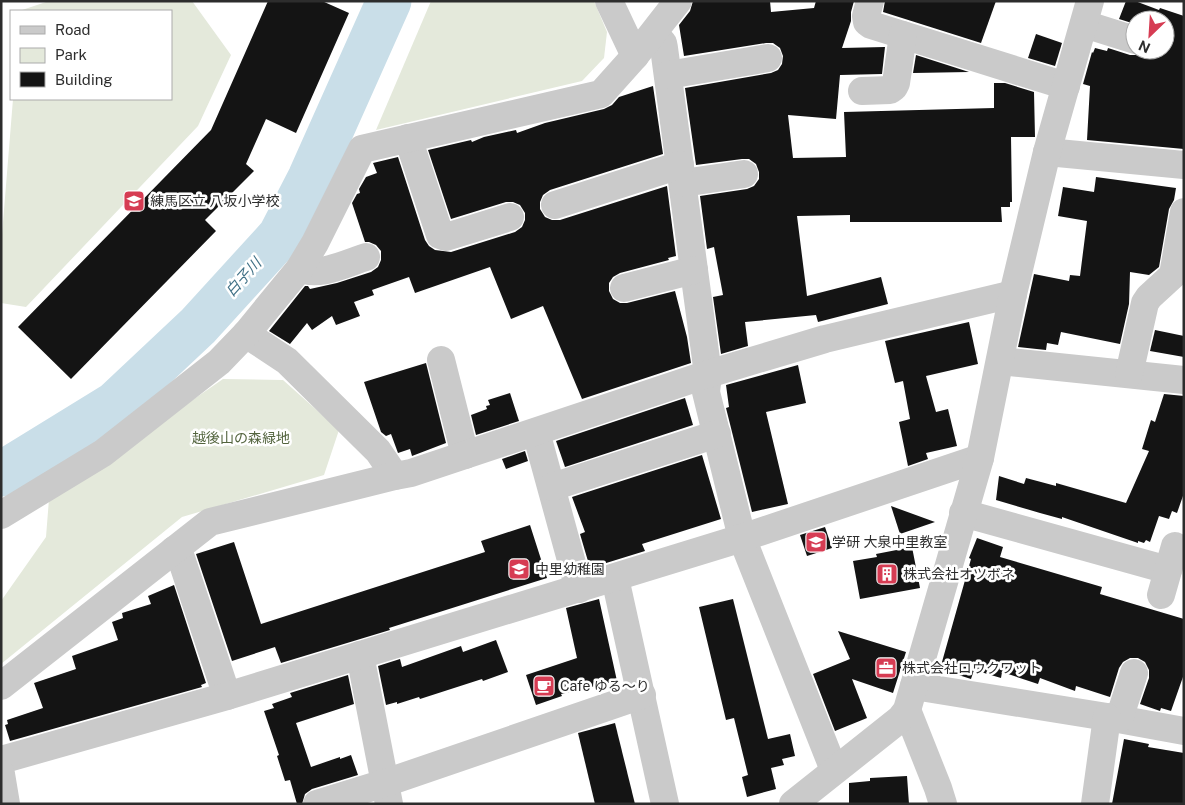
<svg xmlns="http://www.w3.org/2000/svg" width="1185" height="805" viewBox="0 0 1185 805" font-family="'Public Sans','Noto Sans JP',sans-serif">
	<rect width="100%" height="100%" fill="#fff"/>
	<g fill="#e4e9db">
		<polygon points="49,1 192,1 231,55 198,126 26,307 1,303 1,247 13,99 171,99 171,11 19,11"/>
		<polygon points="431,1 594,1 607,32 604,58 582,81 376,130"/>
		<polygon points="223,379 283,380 339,430 324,475 182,517 1,664 1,601 46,537 49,499"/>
	</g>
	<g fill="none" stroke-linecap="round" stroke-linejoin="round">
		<polyline stroke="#c9dee8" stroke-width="45" points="1,474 115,404 198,326 280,236 310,178 389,1"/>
	</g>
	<g fill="#141414">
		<polygon points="268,1 322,1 349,13 296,133 266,119 246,164 254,171 205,220 216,231 71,379 18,327 211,130"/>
		<polygon points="693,1 770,1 771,12 814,8 816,1 854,1 851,12 851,21 842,48 885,47 882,74 840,75 836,119 788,115 793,158 846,157 844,112 994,108 994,83 1005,83 1034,92 1035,137 1011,137 1012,202 1010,202 1010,207 1001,207 1002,222 850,222 850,215 797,216 807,296 881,277 888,304 818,322 816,315 745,322 748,346 721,354 713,297 723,295 714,247 707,249 700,196 747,189 754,186 759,179 759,172 756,164 749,159 742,159 696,165 685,88 771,73 778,70 782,64 783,56 780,48 773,43 766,43 684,56 679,25 690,11"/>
		<polygon points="885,1 996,1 981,43 883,12"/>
		<polygon points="1126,1 1135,1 1159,10 1160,8 1184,16 1184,149 1087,140 1090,86 1083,84 1092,52 1093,53 1095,48 1107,51 1108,48 1130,55 1138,55 1147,50 1165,50 1165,20 1135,20 1135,24 1119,19"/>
		<polygon points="1036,34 1062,43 1055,66 1028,58"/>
		<polygon points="916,55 969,72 913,73"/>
		<polygon points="653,86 663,154 550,190 543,195 540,202 540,209 545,217 552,220 560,220 667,186 676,256 668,258 669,260 620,273 613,277 609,283 609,291 613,299 620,303 627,303 675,291 687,337 691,363 582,399 543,306 511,319 490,267 415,293 409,277 372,290 374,295 354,302 360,316 336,325 332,316 312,330 307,323 290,344 269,331 305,286 308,286 310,289 337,283 371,272 378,267 381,260 381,251 376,245 369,242 365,242 352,203 357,194 360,193 359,189 366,177 377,173 373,163 398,157 425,240 429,246 435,250 451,252 515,232 522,227 525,220 525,213 520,205 513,202 506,202 451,219 428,150 471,140 472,142 484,137 516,130 517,133 545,123 604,109 612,105 619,97"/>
		<polygon points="1096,177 1176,188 1174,200 1169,209 1159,267 1149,275 1130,272 1129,304 1120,344 1061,332 1058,345 1047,343 1046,350 1018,347 1034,274 1069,281 1070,275 1080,276 1087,221 1058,216 1063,187 1094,192"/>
		<polygon points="969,322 978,364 926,376 936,412 948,409 957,446 926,453 928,459 908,466 899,422 910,419 903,381 895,383 885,341"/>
		<polygon points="1155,330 1184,336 1184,357 1150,351"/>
		<polygon points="426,363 446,443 412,456 410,449 398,453 391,434 386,436 381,432 364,382"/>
		<polygon points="798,365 806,403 766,412 788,504 752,512 726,408 729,407 726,385"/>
		<polygon points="510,393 519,421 476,435 471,415 487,409 486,406 490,405 488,400"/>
		<polygon points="1164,394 1184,396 1184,493 1177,513 1172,511 1169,519 1159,516 1150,542 1146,540 1144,543 1138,541 1138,543 1062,517 1062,519 1040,513 996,500 999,476 1024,484 1026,478 1056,486 1056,483 1126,503 1149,451 1142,449 1151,420 1155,422"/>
		<polygon points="685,398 693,425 565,467 556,441"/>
		<polygon points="525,451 528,461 506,469 502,459"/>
		<polygon points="702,455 721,519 642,544 645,551 590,568 580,534 585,532 572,497"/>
		<polygon points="891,506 935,522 900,534"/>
		<polygon points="530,525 547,578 389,628 390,630 281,663 275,647 232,661 196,554 234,542 261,624 485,552 481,541"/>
		<polygon points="825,527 832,548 807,556 800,535"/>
		<polygon points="977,538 1003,547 1000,557 1102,587 1100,594 1184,619 1184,674 1171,711 1161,708 1160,711 1140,704 1149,678 1149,670 1145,662 1138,658 1130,658 1123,662 1119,668 1110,697 1076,686 1075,691 1040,678 1038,684 1002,672 1001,678 974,670 971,679 940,669 971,559 969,558"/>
		<polygon points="912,547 920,588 860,599 853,561 877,557 876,554"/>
		<polygon points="174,585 206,683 201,685 202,687 10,741 5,725 8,724 7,720 43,708 34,683 76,669 72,656 118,640 112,622 123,618 122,613 151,604 148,596"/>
		<polygon points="599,599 617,681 561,694 562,696 536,705 526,675 577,658 566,608"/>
		<polygon points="733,599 768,739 790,734 795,756 782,759 784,765 771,768 776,789 747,797 742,777 748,775 734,718 726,720 699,607"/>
		<polygon points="838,631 906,652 893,693 852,679 867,718 835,731 813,674 850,659"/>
		<polygon points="496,640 508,672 483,681 482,679 420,699 419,697 397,704 397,702 386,705 378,666 400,659 402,667 461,646 463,652"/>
		<polygon points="348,675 354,704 296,723 311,767 340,757 340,759 351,755 358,775 312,789 305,794 302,804 297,804 290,780 285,781 277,756 279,755 264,711 274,708 272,704 292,697 290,693"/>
		<polygon points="615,723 635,804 595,804 578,733"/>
		<polygon points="1124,739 1149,744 1148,747 1184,753 1184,804 1112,804"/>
		<polygon points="907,776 909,804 849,804 849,783 870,781 870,778"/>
	</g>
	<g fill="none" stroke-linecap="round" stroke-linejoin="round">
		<g stroke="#cacaca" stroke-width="28">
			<polyline points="609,1 635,56"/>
			<polyline points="870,1 866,16 867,22 871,25 1066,86"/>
			<polyline points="1084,24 1135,40"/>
			<polyline points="654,33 663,43 664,48 708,374 706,392 742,538 834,770"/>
			<polyline points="668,75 768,58"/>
			<polyline points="862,91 890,90 894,87 896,83 903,35"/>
			<polyline points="408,138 440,235 446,237 510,217"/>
			<polyline points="1047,152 1184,165"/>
			<polyline points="683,183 744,174"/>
			<polyline points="555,205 680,165"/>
			<path d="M300 268C317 278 347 263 366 257"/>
			<polyline points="624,288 694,270"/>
			<polyline points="246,334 287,361 378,451 395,476"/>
			<polyline points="441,360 465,455"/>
			<polyline points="1000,361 1184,380"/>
			<polyline points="1129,374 1145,303 1149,297 1173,275 1184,212"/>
			<polyline points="536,432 579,589"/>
			<polyline points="552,487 717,434"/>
			<polyline points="963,513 1168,570"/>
			<polyline points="1,515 103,453 219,362 246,334 300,268 315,243 362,149 601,94 635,56 678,1"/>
			<polyline points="174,550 181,558 227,696"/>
			<polyline points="615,578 665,804"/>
			<polyline points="1161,595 1175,546"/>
			<polyline points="360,655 389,804"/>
			<polyline points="1,686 210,522 395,476 411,473 708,374 825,339 1013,294"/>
			<polyline points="914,686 1107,717 1184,731"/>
			<polyline points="907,710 938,788 943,804"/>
			<polyline points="1119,719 1134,673"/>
			<polyline points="1,760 227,696 742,538 980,458"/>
			<polyline points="1,774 6,804"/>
			<polyline points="317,804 385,783 642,695"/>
			<polyline points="793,804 900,719 907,710 980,458 1013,294 1047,152 1090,1"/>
			<polyline points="1095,804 1107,717"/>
		</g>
	</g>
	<defs>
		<g id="school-square" transform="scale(1.125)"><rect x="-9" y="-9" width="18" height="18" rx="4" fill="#d63c53" stroke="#fff"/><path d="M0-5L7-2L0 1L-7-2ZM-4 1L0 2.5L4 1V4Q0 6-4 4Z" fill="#fff"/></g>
		<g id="building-square" transform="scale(1.125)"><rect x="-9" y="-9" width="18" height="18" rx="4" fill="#d63c53" stroke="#fff"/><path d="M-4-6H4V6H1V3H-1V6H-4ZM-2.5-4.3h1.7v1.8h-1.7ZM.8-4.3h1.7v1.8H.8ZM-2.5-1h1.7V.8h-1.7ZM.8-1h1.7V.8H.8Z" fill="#fff"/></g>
		<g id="office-square" transform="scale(1.125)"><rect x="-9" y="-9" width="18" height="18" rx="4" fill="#d63c53" stroke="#fff"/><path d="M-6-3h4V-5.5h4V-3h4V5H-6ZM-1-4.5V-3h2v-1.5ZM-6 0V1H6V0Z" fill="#fff"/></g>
		<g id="cafe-square" transform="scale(1.125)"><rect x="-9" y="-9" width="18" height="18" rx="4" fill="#d63c53" stroke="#fff"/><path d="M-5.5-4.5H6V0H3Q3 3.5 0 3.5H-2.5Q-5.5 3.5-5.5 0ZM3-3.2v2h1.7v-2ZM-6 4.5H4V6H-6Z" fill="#fff"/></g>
	</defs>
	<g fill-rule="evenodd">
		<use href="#school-square" x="134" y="201"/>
		<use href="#school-square" x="816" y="542"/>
		<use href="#school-square" x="519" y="569"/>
		<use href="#building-square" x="887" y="574"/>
		<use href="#office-square" x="886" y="668"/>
		<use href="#cafe-square" x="544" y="686"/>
	</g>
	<g text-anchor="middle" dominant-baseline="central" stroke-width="5" stroke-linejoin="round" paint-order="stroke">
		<g font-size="14" fill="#2d2d2d" stroke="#fff" text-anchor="start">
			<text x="150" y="201">練馬区立 八坂小学校</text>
			<text x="832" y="542">学研 大泉中里教室</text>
			<text x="535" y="569">中里幼稚園</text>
			<text x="903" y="574">株式会社オツボネ</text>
			<text x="902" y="668">株式会社ロウクワット</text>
			<text x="560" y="686">Cafe ゆる〜り</text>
		</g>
		<g font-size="14" fill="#53643e" stroke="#fff">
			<text x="241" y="438">越後山の森緑地</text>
		</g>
		<g font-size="15" font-style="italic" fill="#427287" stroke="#fff">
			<text transform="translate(243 277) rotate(-48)">白子川</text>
		</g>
	</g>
	<rect width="1185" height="805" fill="none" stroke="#2d2d2d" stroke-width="5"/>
	<rect x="10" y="10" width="162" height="90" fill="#ffffff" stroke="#ababab"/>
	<rect x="20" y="26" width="25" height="8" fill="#cacaca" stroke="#ababab"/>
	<text x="55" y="35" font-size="15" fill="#2d2d2d">Road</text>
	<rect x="20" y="48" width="25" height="15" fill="#e4e9db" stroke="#ababab"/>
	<text x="55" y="60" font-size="15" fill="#2d2d2d">Park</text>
	<rect x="20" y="72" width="25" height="15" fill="#141414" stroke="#ababab"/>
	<text x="55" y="85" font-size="15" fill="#2d2d2d">Building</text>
	<g transform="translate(1150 35) rotate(205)"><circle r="24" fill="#ffffff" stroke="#ababab"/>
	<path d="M0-4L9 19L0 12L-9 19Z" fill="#d63c53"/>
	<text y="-8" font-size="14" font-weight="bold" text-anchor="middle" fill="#2d2d2d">N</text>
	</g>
</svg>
